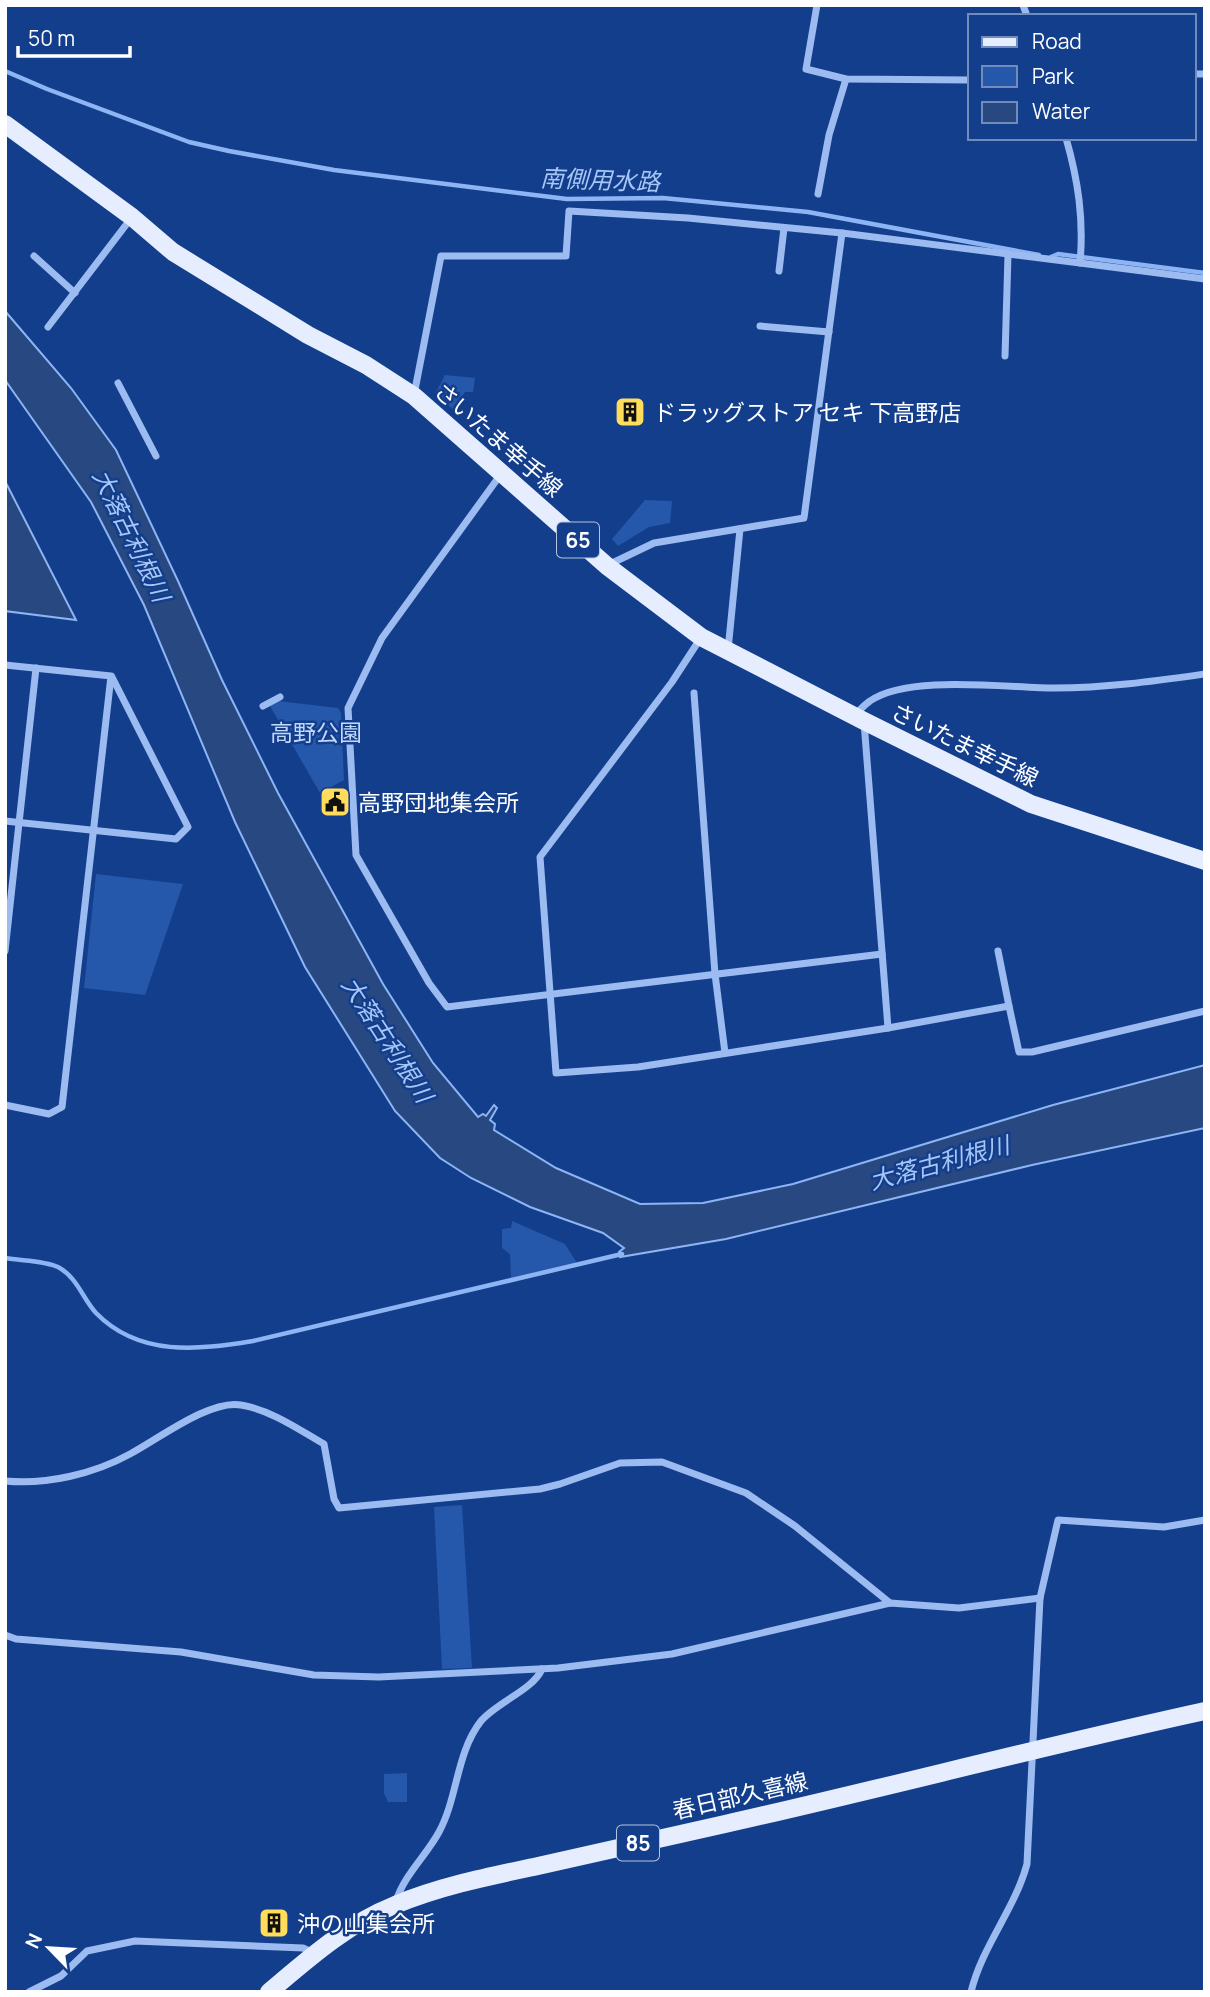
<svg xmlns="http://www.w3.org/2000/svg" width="1210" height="1997" viewBox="0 0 1210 1997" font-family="Manrope,'Noto Sans JP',sans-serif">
	<rect width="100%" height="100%" fill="#133e8c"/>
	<g fill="#2557ab">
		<polygon points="445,375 475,378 473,392 465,392 454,410 435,394"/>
		<polygon points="645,500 672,501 670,523 649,527 618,546 612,539"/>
		<polygon points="278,701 338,708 341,713 344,780 320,793 270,706"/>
		<polygon points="96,874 183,884 145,995 84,988"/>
		<polygon points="512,1221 565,1244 577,1263 511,1278 510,1254 502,1248 502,1229 511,1228"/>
		<polygon points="462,1505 472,1668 442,1669 434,1507"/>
		<polygon points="407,1773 407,1802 388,1802 384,1793 384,1774"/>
	</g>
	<g fill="#284882" stroke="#8db5f4" stroke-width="2">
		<polygon points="5,311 71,388 116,450 178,581 222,680 278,793 383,984 433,1063 478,1117 483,1114 486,1116 494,1105 497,1108 490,1120 495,1124 494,1130 556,1168 640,1204 703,1203 793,1184 1053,1105 1205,1065 1205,1128 1032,1165 726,1239 620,1257 619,1252 624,1248 603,1233 530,1207 471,1178 440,1158 395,1111 305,967 235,822 144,605 91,502 5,380"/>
		<polygon points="5,481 76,620 5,611"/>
	</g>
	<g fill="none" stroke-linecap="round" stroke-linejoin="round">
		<g stroke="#8db5f4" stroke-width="4.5">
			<polyline points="5,71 47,89 189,142 229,151 334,170 567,199 663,198 808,212 1039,255"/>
			<polyline points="1051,257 1058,254 1205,273"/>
			<path d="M5 1258C22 1261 43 1260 58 1267 77 1277 83 1299 96 1313 139 1357 198 1350 253 1341L622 1254"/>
		</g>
		<g stroke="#9bbbf1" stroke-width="7">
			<polyline points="817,5 806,69 846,79 970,80"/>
			<polyline points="1023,5 1027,16"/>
			<polyline points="1194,74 1205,74"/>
			<polyline points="818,194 829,135 846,79"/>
			<polyline points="34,256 75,293"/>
			<polyline points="1080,263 1205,279"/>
			<polyline points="779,271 784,228"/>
			<polyline points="760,326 829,332"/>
			<polyline points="48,327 132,217"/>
			<polyline points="1005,356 1008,255"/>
			<polyline points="118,383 156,456"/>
			<polyline points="414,395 441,256 566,256 569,211 688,218 842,233"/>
			<polyline points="501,474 382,638 348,708 356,855 429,983 447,1007 882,954"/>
			<path d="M608 565 654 543 804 518 842 233 1080 263C1084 219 1078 180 1066 138"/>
			<polyline points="700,639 672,682 540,857 556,1073 638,1067 888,1028 864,722"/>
			<polyline points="728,650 740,529"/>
			<polyline points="5,665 111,676 62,1107 49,1114 5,1105"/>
			<polyline points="694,693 715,974 725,1053"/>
			<polyline points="263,706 280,697"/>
			<path d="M854 716C859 711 864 705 870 701 908 674 1008 688 1055 688 1106 688 1155 681 1205 674"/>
			<polyline points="5,821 176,839 188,827 112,677"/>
			<polyline points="5,951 36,668"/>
			<polyline points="998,951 1009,1006"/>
			<polyline points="888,1028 1009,1006 1019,1052 1032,1052 1205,1011"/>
			<path d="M5 1481C46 1485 94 1474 130 1454 157 1440 210 1399 241 1405 271 1410 298 1429 324 1444L334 1499 339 1508 540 1489 560 1484 620 1463 662 1462 746 1493 795 1526 890 1603"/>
			<polyline points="5,1635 16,1639 181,1652 314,1675 379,1677 558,1668 672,1654 890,1603 959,1608 1040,1598"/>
			<path d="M396 1901C405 1874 426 1856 439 1832 458 1797 456 1753 481 1721 497 1702 533 1690 542 1669"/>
			<polyline points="29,1992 61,1976 87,1951 135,1941 303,1948 314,1953"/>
			<path d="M971 1992C982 1946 1015 1909 1027 1864L1040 1598 1058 1520 1164 1527 1205 1520"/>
		</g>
		<g stroke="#e5edff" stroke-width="18">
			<polyline points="5,124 132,217 173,252 308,335 366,365 414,396 607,566 701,637 864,721 1031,804 1205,861"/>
			<path d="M269 1992C308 1959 347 1924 395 1905 440 1886 491 1876 538 1866 600 1852 662 1838 725 1824 885 1788 1044 1746 1205 1711"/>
		</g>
	</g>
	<defs>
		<g id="building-square" transform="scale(1.575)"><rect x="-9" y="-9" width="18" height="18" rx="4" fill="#ffdc5b" stroke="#133e8c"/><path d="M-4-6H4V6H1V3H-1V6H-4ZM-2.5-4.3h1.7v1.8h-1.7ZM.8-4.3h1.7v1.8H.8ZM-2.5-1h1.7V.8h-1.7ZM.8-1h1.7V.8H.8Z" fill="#111"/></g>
		<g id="civic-square" transform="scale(1.575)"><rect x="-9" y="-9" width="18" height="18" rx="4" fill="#ffdc5b" stroke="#133e8c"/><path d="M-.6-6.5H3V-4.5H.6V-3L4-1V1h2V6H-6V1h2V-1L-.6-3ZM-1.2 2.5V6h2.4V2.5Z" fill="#111"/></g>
	</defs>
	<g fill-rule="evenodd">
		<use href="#building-square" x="630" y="412"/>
		<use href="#civic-square" x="335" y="802"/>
		<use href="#building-square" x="274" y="1923"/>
	</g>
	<g text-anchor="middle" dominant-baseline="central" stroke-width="5" stroke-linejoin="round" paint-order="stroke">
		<g fill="#133e8c" stroke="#b8c5dc" stroke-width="2">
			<rect x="557" y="522.5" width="42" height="35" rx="5"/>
			<rect x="617" y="1825.5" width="42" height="35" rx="5"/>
		</g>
		<g font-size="21" font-weight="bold" fill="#fff">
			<text x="578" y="540">65</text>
			<text x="638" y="1843">85</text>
		</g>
		<g font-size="23" fill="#fff" stroke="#133e8c" text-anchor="start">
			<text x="653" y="412">ドラッグストア セキ 下高野店</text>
			<text x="358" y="802">高野団地集会所</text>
			<text x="297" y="1923">沖の山集会所</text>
		</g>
		<g font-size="23" fill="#fff" stroke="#133e8c">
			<text transform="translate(499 439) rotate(41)">さいたま幸手線</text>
			<text transform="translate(965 744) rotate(26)">さいたま幸手線</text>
			<text transform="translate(740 1795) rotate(-13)">春日部久喜線</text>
		</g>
		<g font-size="23" fill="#c2d8fc" stroke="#133e8c">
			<text x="316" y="732">高野公園</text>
		</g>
		<g font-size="24" font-style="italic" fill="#a7c6f8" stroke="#133e8c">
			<text transform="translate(600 179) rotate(2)">南側用水路</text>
			<text transform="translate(132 535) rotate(64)">大落古利根川</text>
			<text transform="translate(388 1039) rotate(57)">大落古利根川</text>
			<text transform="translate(939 1162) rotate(-15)">大落古利根川</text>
		</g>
	</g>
	<rect width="1210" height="1997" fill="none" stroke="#ffffff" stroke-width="14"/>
	<rect x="968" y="14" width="228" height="126" fill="#133e8c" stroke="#718bba" stroke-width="2"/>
	<rect x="982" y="37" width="35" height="10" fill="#e5edff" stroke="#718bba" stroke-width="2"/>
	<text x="1032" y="49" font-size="21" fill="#ffffff">Road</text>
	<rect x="982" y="66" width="35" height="21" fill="#2557ab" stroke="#718bba" stroke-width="2"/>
	<text x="1032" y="84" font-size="21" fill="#ffffff">Park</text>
	<rect x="982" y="102" width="35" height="21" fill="#284882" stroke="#718bba" stroke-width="2"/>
	<text x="1032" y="119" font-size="21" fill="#ffffff">Water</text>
	<g transform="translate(49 1948) rotate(295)" stroke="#133e8c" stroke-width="5" paint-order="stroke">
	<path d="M0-5L12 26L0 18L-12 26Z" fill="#ffffff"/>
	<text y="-10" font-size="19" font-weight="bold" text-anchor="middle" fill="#ffffff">N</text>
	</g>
	<path d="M18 46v10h112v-10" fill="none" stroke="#ffffff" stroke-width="3.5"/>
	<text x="28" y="46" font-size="21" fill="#ffffff" stroke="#133e8c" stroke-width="5" paint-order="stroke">50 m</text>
</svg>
